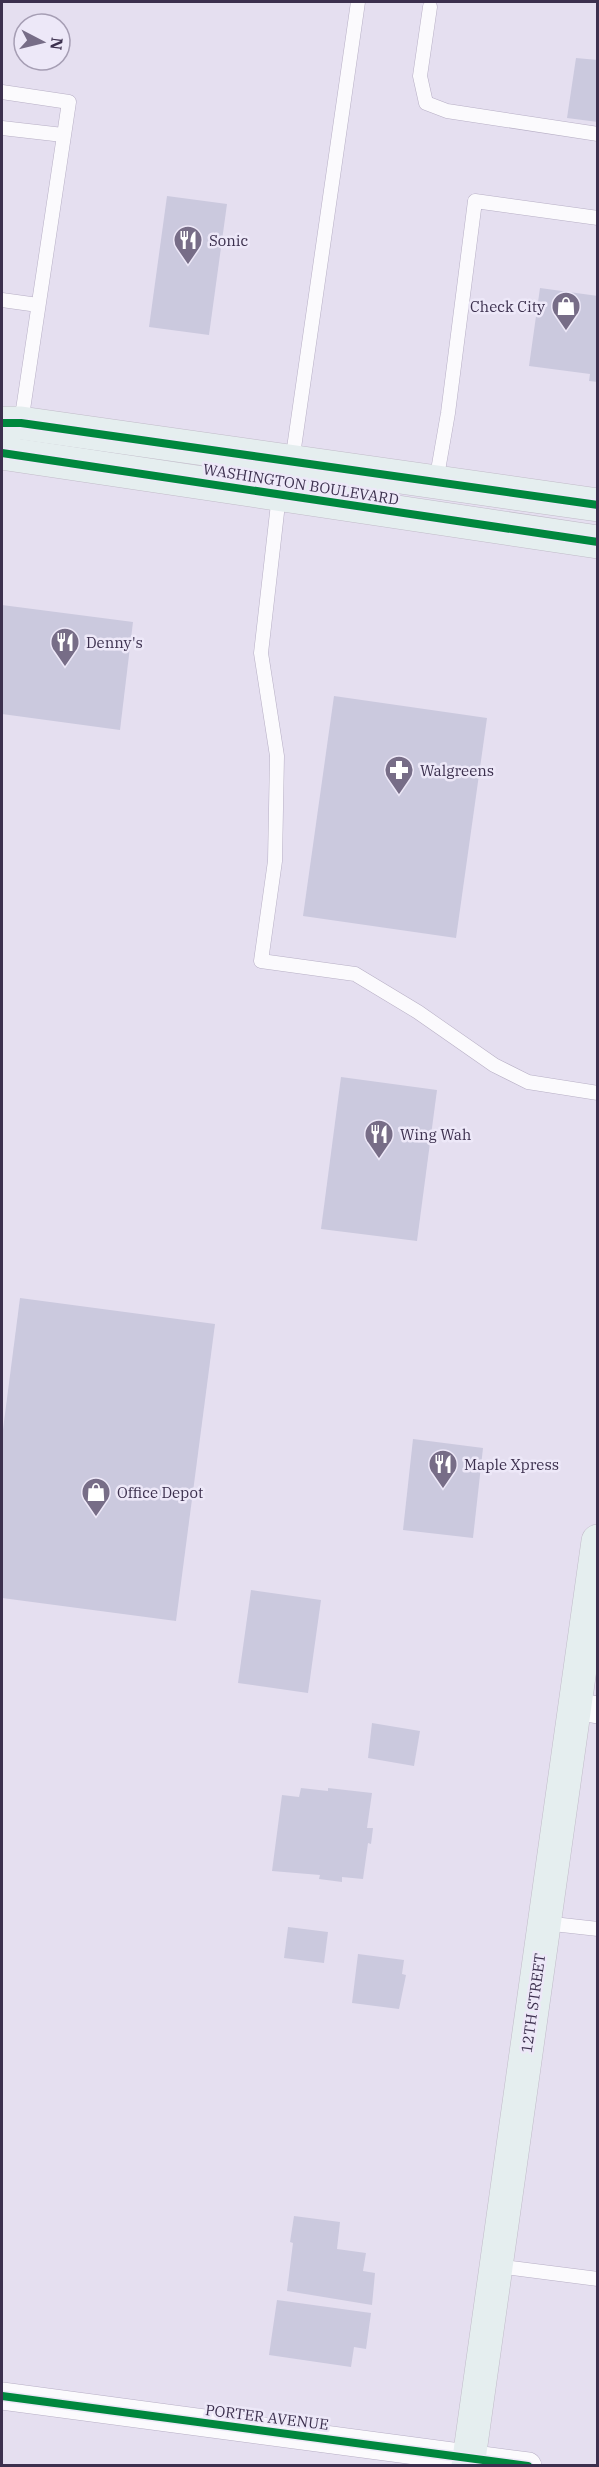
<svg xmlns="http://www.w3.org/2000/svg" width="599" height="2467" viewBox="0 0 599 2467" font-family="'IBM Plex Serif',serif">
	<rect width="100%" height="100%" fill="#e5dff0"/>
	<g fill="#cbc9de">
		<polygon points="576,58 598,60 598,122 567,118"/>
		<polygon points="167,196 227,204 209,335 149,327"/>
		<polygon points="540,288 598,296 598,382 589,381 590,374 529,366"/>
		<polygon points="2,605 133,622 120,730 2,714"/>
		<polygon points="334,696 487,718 456,938 303,916"/>
		<polygon points="341,1077 437,1090 417,1241 321,1229"/>
		<polygon points="20,1298 215,1324 176,1621 2,1598 2,1437"/>
		<polygon points="413,1439 483,1448 473,1538 403,1530"/>
		<polygon points="251,1590 321,1600 308,1693 238,1683"/>
		<polygon points="372,1723 420,1731 414,1766 368,1758"/>
		<polygon points="301,1788 328,1791 328,1788 372,1793 367,1828 373,1828 371,1844 368,1843 363,1879 342,1877 342,1882 319,1879 320,1875 272,1871 282,1795 299,1797"/>
		<polygon points="288,1927 328,1932 324,1963 284,1958"/>
		<polygon points="358,1954 404,1960 402,1974 406,1975 399,2009 352,2003"/>
		<polygon points="294,2216 340,2222 337,2249 366,2253 363,2271 375,2273 372,2305 287,2291 293,2243 290,2242"/>
		<polygon points="277,2300 371,2313 366,2349 354,2347 351,2367 269,2355"/>
	</g>
	<g fill="none" stroke-linecap="round" stroke-linejoin="round">
		<g stroke="#b7afc5" stroke-width="15">
			<g id="service">
				<polyline points="430,7 420,76 426,103 447,111 598,134"/>
				<polyline points="2,92 69,102 21,423"/>
				<polyline points="2,128 63,135"/>
				<polyline points="2,300 38,305"/>
				<polyline points="292,462 358,2"/>
				<polyline points="436,482 448,413 475,201 598,218"/>
				<polyline points="279,495 261,653 277,756 275,861 261,961 355,974 418,1012 494,1065 528,1082 598,1093"/>
				<polyline points="544,1923 598,1929"/>
				<polyline points="496,2266 598,2279"/>
			</g>
		</g>
		<g stroke="#b7afc5" stroke-width="28">
			<g id="minor">
				<polyline points="574,1706 598,1710"/>
				<polyline points="2,2396 528,2466"/>
			</g>
		</g>
		<g stroke="#c0bbc8" stroke-width="34">
			<g id="primary">
				<polyline points="2,423 21,423 598,505"/>
				<polyline points="2,453 598,542"/>
				<polyline points="468,2466 598,1541"/>
			</g>
		</g>
		<use href="#service" stroke="#fbfafd" stroke-width="14"/>
		<use href="#minor" stroke="#fbfafd" stroke-width="27"/>
		<use href="#primary" stroke="#e5eeef" stroke-width="33"/>
		<g stroke="#ede8f8" stroke-width="11">
			<g id="cycleway">
				<polyline points="2,423 21,423 598,505"/>
				<polyline points="2,453 598,542"/>
				<polyline points="2,2396 528,2466"/>
			</g>
		</g>
		<use href="#cycleway" stroke="#00873e" stroke-width="8"/>
	</g>
	<defs>
		<g id="restaurant-pin" transform="scale(1.5)"><path d="M0 17L-7.5 6A9.5 9.5 0 1 1 7.5 6Z" fill="#776d87" stroke="#ede8f8"/><path d="M-5-6h1v4h1v-4h1v4h1v-4h1v5L-1.5 .5V6h-2V.5L-5-1ZM5-6V6H3V1.5H1.5Q1.5-4 5-6Z" fill="#fff"/></g>
		<g id="shop-pin" transform="scale(1.5)"><path d="M0 17L-7.5 6A9.5 9.5 0 1 1 7.5 6Z" fill="#776d87" stroke="#ede8f8"/><path d="M-5-2.5h2.3a2.7 3.5 0 0 1 5.4 0H5L5.5 6h-11ZM-1.5-2.5h3a1.5 2.3 0 0 0-3 0Z" fill="#fff"/></g>
		<g id="pharmacy-pin" transform="scale(1.5)"><path d="M0 17L-7.5 6A9.5 9.5 0 1 1 7.5 6Z" fill="#776d87" stroke="#ede8f8"/><path d="M-2-6h4v4h4v4h-4v4h-4v-4h-4v-4h4Z" fill="#fff"/></g>
	</defs>
	<g fill-rule="evenodd">
		<use href="#restaurant-pin" x="188" y="240"/>
		<use href="#shop-pin" x="566" y="306"/>
		<use href="#restaurant-pin" x="65" y="642"/>
		<use href="#pharmacy-pin" x="399" y="770"/>
		<use href="#restaurant-pin" x="379" y="1134"/>
		<use href="#restaurant-pin" x="443" y="1464"/>
		<use href="#shop-pin" x="96" y="1492"/>
	</g>
	<g text-anchor="middle" dominant-baseline="central" stroke-width="5" stroke-linejoin="round" paint-order="stroke">
		<g font-size="15" fill="#3c304e" stroke="#ede8f8" text-anchor="start">
			<text x="209" y="240">Sonic</text>
			<text x="545" y="306" text-anchor="end">Check City</text>
			<text x="86" y="642">Denny's</text>
			<text x="420" y="770">Walgreens</text>
			<text x="400" y="1134">Wing Wah</text>
			<text x="464" y="1464">Maple Xpress</text>
			<text x="117" y="1492">Office Depot</text>
		</g>
		<g font-size="15" fill="#3c304e" stroke="#ede8f8">
			<text transform="translate(301 484) rotate(9)">WASHINGTON BOULEVARD</text>
			<text transform="translate(533 2003) rotate(-82)">12TH STREET</text>
			<text transform="translate(267 2417) rotate(7)">PORTER AVENUE</text>
		</g>
	</g>
	<rect width="599" height="2467" fill="none" stroke="#3c304e" stroke-width="6"/>
	<g transform="translate(42 42) rotate(97)"><circle r="28" fill="#ede8f8" stroke="#a69eb4" stroke-width="1.5"/>
	<path d="M0-4.5L10 22L0 15L-10 22Z" fill="#776d87"/>
	<text y="-9" font-size="16" font-weight="bold" text-anchor="middle" fill="#3c304e">N</text>
	</g>
</svg>
